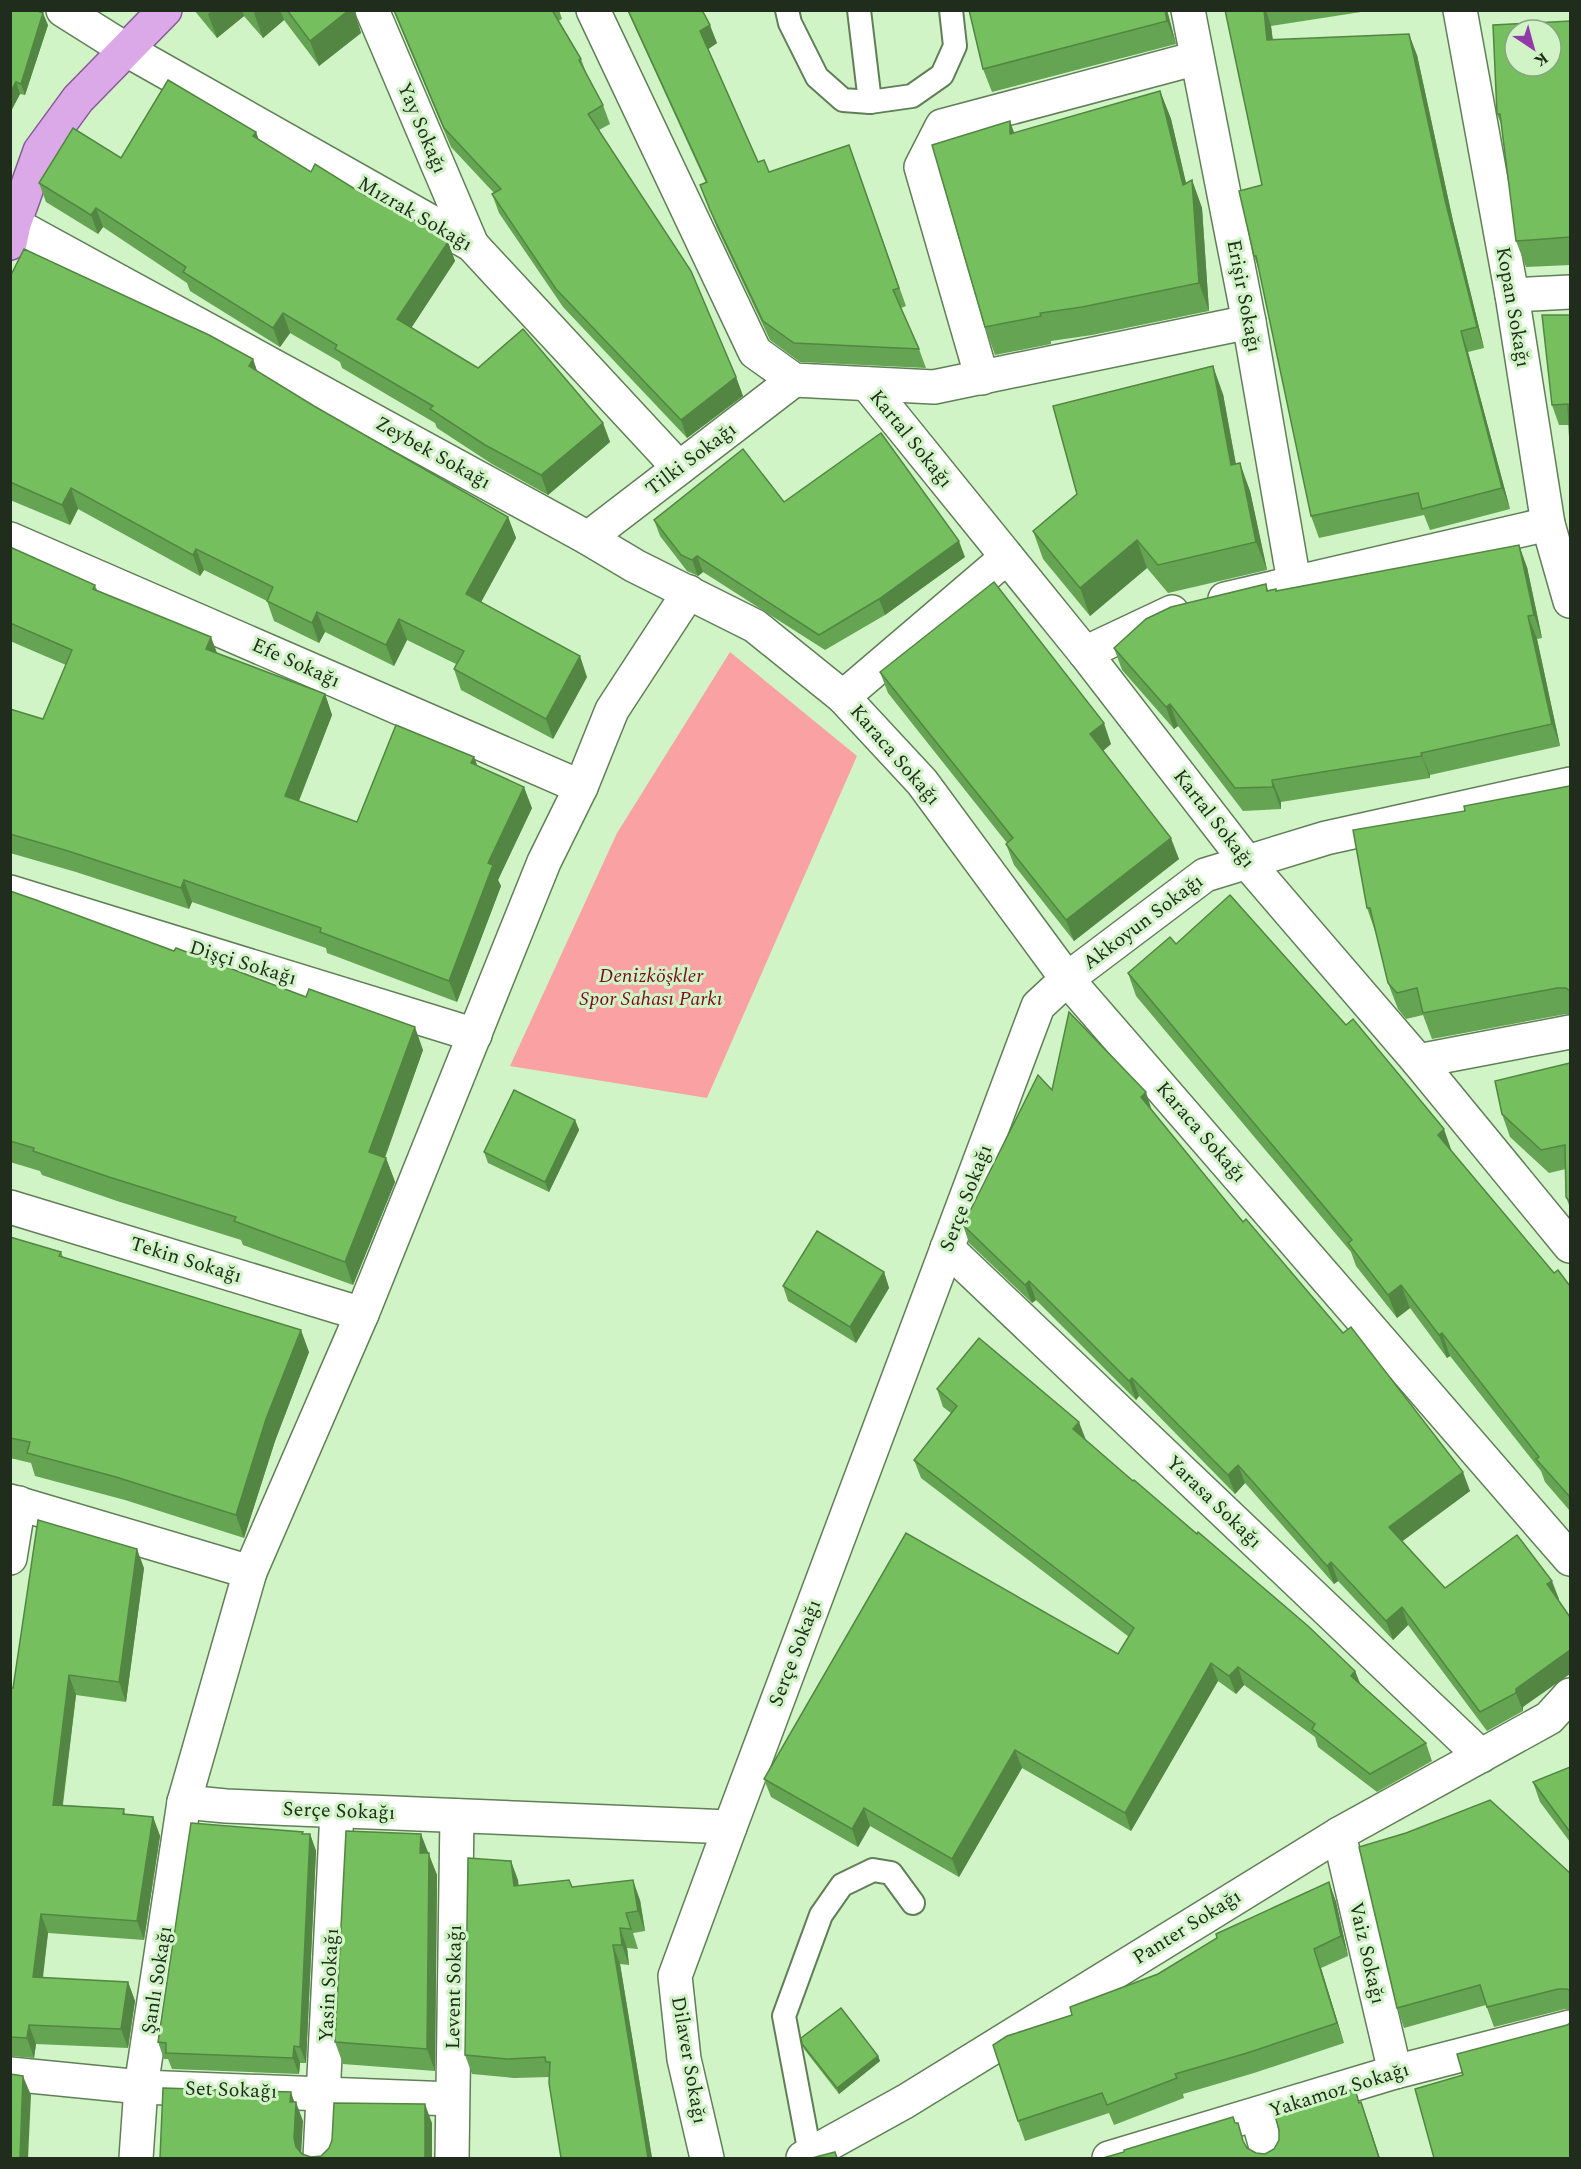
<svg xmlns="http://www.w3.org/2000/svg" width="1581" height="2169" viewBox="0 0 1581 2169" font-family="Spectral,serif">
	<rect width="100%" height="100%" fill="#d1f4c7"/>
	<polygon fill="#faa2a3" points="730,652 857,756 707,1098 510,1066 617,833"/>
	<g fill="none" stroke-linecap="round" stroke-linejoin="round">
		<g stroke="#607f57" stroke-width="26">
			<g id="service">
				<polyline points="787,10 790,23 817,77 843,100 870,102 912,96 942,75 955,46 951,10"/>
				<polyline points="859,10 870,102"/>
				<polyline points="810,2154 784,2016 821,1915 842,1885 873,1870 891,1873 913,1903"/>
			</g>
		</g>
		<g stroke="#607f57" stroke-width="36">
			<g id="minor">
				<polyline points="63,10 125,49 472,245 679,468"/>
				<polyline points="372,10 472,245"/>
				<polyline points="593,10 755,352 794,380 934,387 1249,322"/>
				<polyline points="1188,10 1249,322 1294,582"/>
				<polyline points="1460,10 1512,295 1548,524 1570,601"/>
				<polyline points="14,224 588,538 635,566 755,626 843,697 922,782 1067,979 1570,1559"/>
				<polyline points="1512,295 1570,292"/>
				<polyline points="982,378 921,167 942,126 1197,58"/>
				<polyline points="867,384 1085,653 1246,861 1418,1061 1570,1246"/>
				<polyline points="588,538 794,380"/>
				<polyline points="10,539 581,787"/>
				<polyline points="1225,599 1548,524"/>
				<polyline points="1085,653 1172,612"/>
				<polyline points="843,697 1007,557"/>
				<polyline points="10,892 475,1035"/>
				<polyline points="1418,1061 1570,1032"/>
				<polyline points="10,1207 362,1314"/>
				<polyline points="947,1248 1481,1756"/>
				<polyline points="10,1501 250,1572"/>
				<polyline points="10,1558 19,1503"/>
				<polyline points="184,1802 226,1806 730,1827 1038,1006 1067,979 1205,875 1326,838 1570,784"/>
				<polyline points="1339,1834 1395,2072"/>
				<polyline points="10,2074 141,2087 452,2099"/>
				<polyline points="1257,2115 1269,2158"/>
				<polyline points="136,2158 141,2087 184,1802 250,1572 362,1314 544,862 581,787 612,710 689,592"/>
				<polyline points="320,2158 337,1811"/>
				<polyline points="452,2158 457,1816"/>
				<polyline points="707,2158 684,2059 675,1976 730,1827"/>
				<polyline points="803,2158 906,2101 1339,1834 1549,1718 1570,1695"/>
				<polyline points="1109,2158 1395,2072 1570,2027"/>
			</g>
		</g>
		<g stroke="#8a5997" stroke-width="36">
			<polyline id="primary" points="10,243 14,224 40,151 78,99 165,10"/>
		</g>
		<use href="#service" stroke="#fff" stroke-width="22"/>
		<use href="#minor" stroke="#fff" stroke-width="33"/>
		<use href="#primary" stroke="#dba9e8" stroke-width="33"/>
	</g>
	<g fill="#65a452">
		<polygon points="10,10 48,25 25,95 20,94 10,113"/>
		<polygon points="194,10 354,10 361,33 319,66 284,20 263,38 244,16 217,38"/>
		<polygon points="393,10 559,10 562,19 558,21 581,59 587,75 603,105 610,124 599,130 736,377 743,396 687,438 563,307 499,213 492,194 494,193 451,147"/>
		<polygon points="627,10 702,10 717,43 708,49 758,162 769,172 849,145 906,306 901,308 919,349 926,368 800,362 770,340 717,228 700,185 706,183"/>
		<polygon points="1167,10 1176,44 992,92 983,69"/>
		<polygon points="1225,10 1374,10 1271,26 1273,40 1417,55 1453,221 1484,348 1468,352 1510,509 1430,530 1424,515 1319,538 1311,516 1259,270 1254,256 1262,185"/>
		<polygon points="1570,21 1570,265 1526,267 1516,241 1501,124 1497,114"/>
		<polygon points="1160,91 1171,119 1186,183 1192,180 1202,208 1209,311 1092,335 1051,341 1051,344 995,355 985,327 1014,133"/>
		<polygon points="256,132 258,139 311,172 366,196 448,242 455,261 411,328 478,368 603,423 610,442 548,495 492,464 437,428 435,423 342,368 340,362 290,333 280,347 190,291 187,283 103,227 98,234 46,202 39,183 121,158"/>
		<polygon points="10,277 253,359 257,371 314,406 508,517 516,538 481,602 587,677 553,739 461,690 454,669 456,664 407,640 394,666 325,632 319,643 274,621 267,601 204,570 200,576 78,509 70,525 10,500"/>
		<polygon points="1570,315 1569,425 1559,425 1552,405"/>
		<polygon points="1223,394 1236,464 1250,491 1267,570 1168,593 1147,568 1090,616 1043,559 1033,531"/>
		<polygon points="784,502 965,557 885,615 825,650 703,572 698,576 687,571 660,536 654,520"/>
		<polygon points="10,547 95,585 97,590 217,653 325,694 332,715 299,801 357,822 474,757 477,765 532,808 498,880 501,886 457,1002 327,953 326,948 192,902 189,909 76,872 10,853 10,709 43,719 66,665 10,641"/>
		<polygon points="1527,567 1542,638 1537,639 1560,746 1430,775 1430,778 1281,802 1281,809 1243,811 1178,726 1174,729 1122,670 1114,648 1266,584 1268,591 1276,591"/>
		<polygon points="880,672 1111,744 1103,751 1179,859 1074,941 1014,865 1006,844 1007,843 888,693"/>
		<polygon points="1570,786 1570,1014 1566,1014 1432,1039 1423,1015 1406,1019 1398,1009 1388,983 1376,934 1367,908 1465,811"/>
		<polygon points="10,891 423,1050 385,1158 386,1158 395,1182 353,1285 243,1245 241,1240 117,1201 42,1175 40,1171 10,1162"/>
		<polygon points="1176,944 1452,1152 1554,1273 1570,1286 1570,1511 1545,1482 1541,1471 1450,1356 1447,1358 1410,1308 1397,1318 1356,1266 1351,1252 1136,996 1128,973"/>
		<polygon points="1570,1063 1570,1208 1566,1197 1566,1169 1549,1173 1510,1137 1502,1114"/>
		<polygon points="1052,1090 1152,1111 1243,1222 1470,1491 1402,1541 1445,1588 1559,1599 1523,1707 1523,1711 1487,1731 1408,1625 1393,1640 1338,1581 1334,1584 1245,1483 1235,1494 1139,1396 1136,1400 1036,1300 1032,1303 969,1243 963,1225"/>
		<polygon points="575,1120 579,1130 549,1192 488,1163 484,1152"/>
		<polygon points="10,1237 61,1252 63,1257 309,1352 275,1441 244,1538 125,1500 35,1476 31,1463 10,1458"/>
		<polygon points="884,1272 889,1288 856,1343 788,1301 783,1286"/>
		<polygon points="937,1389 1086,1440 1133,1481 1355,1671 1360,1683 1426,1743 1432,1761 1377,1792 1318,1747 1315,1737 1244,1685 1236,1694 1218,1681 1131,1831 1022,1768 959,1877 870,1826 858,1847 771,1797 764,1779 1118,1654 1129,1637 921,1478 914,1460 951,1413 943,1407"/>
		<polygon points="144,1568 126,1702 76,1695 63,1805 124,1809 125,1814 153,1817 160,1836 144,1940 48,1933 43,1978 128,1982 135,2001 128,2048 36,2044 34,2058 10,2056 10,1688 13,1688"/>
		<polygon points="1570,1767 1570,1842 1540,1802 1533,1782"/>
		<polygon points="303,1834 310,1834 316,1851 306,2063 300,2063 299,2074 172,2069 168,2059 164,2059 158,2042"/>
		<polygon points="428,1853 437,1875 435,2071 343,2064 335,2042"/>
		<polygon points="1570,1873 1570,2009 1565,2009 1494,2027 1486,2005 1404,2028 1397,2008"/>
		<polygon points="518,1880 518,1886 572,1887 640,1900 645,1931 633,1933 638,1949 627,1948 629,1965 620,1964 652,2158 561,2158 550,2077 514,2078 472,2074 465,2055"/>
		<polygon points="1329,1882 1336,1902 1348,1956 1321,1968 1344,2043 1254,2073 1183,2094 1184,2098 1114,2125 1109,2113 1025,2141 1018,2121 1072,2015 1158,1974"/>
		<polygon points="802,2044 878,2056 880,2061 839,2094 804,2049"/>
	</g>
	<g fill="#528642">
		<polygon points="212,10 242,10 244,16 217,38 208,14"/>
		<polygon points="256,10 280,10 284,20 263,38 254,13"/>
		<polygon points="349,10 354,10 361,33 319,66 310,41"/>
		<polygon points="1165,10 1167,10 1176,44 1167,21"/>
		<polygon points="1264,10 1266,10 1271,26 1275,62 1267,40"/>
		<polygon points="43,13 48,25 25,95 21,84"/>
		<polygon points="710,25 717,43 707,50 700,31"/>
		<polygon points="1409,34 1417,55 1453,221 1484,348 1477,327 1445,200"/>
		<polygon points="16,82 20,94 10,113 10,93"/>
		<polygon points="1160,91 1171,119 1193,213 1183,185"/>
		<polygon points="1010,121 1020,149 1010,134"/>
		<polygon points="256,132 263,151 253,136"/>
		<polygon points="1192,180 1202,208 1209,311 1199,283"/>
		<polygon points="96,208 103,227 98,234 91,215"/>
		<polygon points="448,242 455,261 404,339 397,319"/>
		<polygon points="283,313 290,333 280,347 273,328"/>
		<polygon points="1461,331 1468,352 1510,509 1502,488"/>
		<polygon points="253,359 260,380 249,366"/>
		<polygon points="1213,366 1223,394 1241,493 1231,465"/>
		<polygon points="736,377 743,396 687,438 681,420"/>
		<polygon points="603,423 610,442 548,495 541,475"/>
		<polygon points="1240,463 1250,491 1267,570 1256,542"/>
		<polygon points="71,488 78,509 70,525 62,505"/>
		<polygon points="508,517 516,538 474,615 466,594"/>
		<polygon points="1137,540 1147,568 1090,616 1080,588"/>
		<polygon points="959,541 965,557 885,615 879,599"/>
		<polygon points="1519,545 1527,567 1542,638 1534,615"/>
		<polygon points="196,549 204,570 200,576 193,555"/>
		<polygon points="697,556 703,572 698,576 692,560"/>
		<polygon points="317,612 325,632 319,643 312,623"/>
		<polygon points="1528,616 1537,639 1560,746 1552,724"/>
		<polygon points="399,619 407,640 394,666 386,645"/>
		<polygon points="211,637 219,658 206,649"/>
		<polygon points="580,656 587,677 553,739 546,719"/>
		<polygon points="325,694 332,715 292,818 285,796"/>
		<polygon points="1170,704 1178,726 1174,729 1166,707"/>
		<polygon points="1104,723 1111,744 1098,755 1090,734"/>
		<polygon points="1421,753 1430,775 1430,778 1422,756"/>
		<polygon points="474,757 482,778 471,763"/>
		<polygon points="1272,780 1281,802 1281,809 1273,787"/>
		<polygon points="524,787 532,808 498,880 501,886 457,1002 449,981 488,863"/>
		<polygon points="1171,838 1179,859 1074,941 1066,920"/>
		<polygon points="184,880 192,902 189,909 181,888"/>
		<polygon points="415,1027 423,1050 378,1176 369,1152"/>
		<polygon points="1146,1092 1152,1111 1141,1097"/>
		<polygon points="575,1120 579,1130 549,1192 545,1182"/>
		<polygon points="1444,1129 1452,1152 1438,1135"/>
		<polygon points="386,1158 395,1182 353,1285 345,1262"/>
		<polygon points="884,1272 889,1288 856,1343 850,1327"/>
		<polygon points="1029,1281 1036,1300 1032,1303 1025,1285"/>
		<polygon points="1401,1285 1410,1308 1397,1318 1388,1295"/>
		<polygon points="301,1330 309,1352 275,1441 244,1538 236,1515 266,1419"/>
		<polygon points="1442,1333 1450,1356 1447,1358 1439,1335"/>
		<polygon points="1132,1378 1139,1396 1136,1400 1129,1381"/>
		<polygon points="1079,1422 1086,1440 1073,1429"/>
		<polygon points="1238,1465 1245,1483 1235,1494 1228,1475"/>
		<polygon points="1463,1472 1470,1491 1396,1546 1389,1527"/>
		<polygon points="137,1549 144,1568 126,1702 119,1682"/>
		<polygon points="1331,1562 1338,1581 1334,1584 1327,1566"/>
		<polygon points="1552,1581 1559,1599 1554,1603 1547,1584"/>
		<polygon points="1402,1607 1408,1625 1393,1640 1386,1621"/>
		<polygon points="1570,1650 1570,1674 1523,1707 1523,1711 1516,1693 1516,1689"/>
		<polygon points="1211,1663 1218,1681 1131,1831 1125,1813"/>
		<polygon points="1238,1667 1244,1685 1236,1694 1229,1676"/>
		<polygon points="1355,1671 1362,1689 1351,1676"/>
		<polygon points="69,1675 76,1695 60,1824 53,1805"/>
		<polygon points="1015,1750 1022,1768 959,1877 952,1859"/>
		<polygon points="864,1808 870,1826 858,1847 852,1829"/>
		<polygon points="153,1817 160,1836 144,1940 137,1921"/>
		<polygon points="310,1834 316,1851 306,2063 300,2047"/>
		<polygon points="421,1834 437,1875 435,2071 427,2049 420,1853"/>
		<polygon points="511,1861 518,1880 521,1906 514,1886"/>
		<polygon points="633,1880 640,1900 645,1931 638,1911"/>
		<polygon points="1329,1882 1336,1902 1348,1956 1341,1936"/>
		<polygon points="41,1914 48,1933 40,1997 33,1977"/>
		<polygon points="620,1928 627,1948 629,1965 622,1945"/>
		<polygon points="613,1945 620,1964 652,2158 648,2158"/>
		<polygon points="1314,1949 1321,1968 1344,2043 1337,2023"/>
		<polygon points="128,1982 135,2001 128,2048 121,2029"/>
		<polygon points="29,2025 36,2044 34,2058 27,2038"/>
		<polygon points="294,2046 300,2063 299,2074 293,2058"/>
		<polygon points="878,2056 880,2061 839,2094 837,2088"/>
		<polygon points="23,2076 31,2095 28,2158 20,2158"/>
		<polygon points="291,2092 296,2107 296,2102 303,2121 301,2157 296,2147 294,2138 290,2102"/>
		<polygon points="1361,2102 1369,2125 1380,2158 1379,2158"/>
		<polygon points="425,2104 432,2123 432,2158 425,2158"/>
	</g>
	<g fill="#75bf5f" stroke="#528642" stroke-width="1.5" fill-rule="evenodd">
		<polygon points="10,10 35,10 43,13 21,84 16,82 10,93"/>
		<polygon points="287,10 349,10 310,41"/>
		<polygon points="394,10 552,10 581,59 579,60 603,105 588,114 691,271 736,377 681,420 556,289 492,194 501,189 444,128"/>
		<polygon points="628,10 702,10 710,25 700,31 758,162 764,160 769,172 849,145 899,288 893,290 919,349 794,343 763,321 710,210 700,185 707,182"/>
		<polygon points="969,10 1165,10 1167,21 983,69"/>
		<polygon points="1225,10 1264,10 1267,40 1409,34 1445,200 1477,327 1461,331 1502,488 1422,509 1418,493 1311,516 1256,256 1254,256 1239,191 1262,185"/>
		<path d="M1570 21V237L1516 241 1500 114H1497L1493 25ZM1515 30H1551V66H1515Z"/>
		<polygon points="168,80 256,132 253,136 311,172 315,164 366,196 368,193 399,210 448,242 397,319 478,368 523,329 603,423 541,475 485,445 430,409 433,406 335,349 337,345 283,313 273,328 183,272 186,267 96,208 91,215 39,183 73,128 121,158"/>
		<polygon points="1160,91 1183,185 1192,180 1199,283 1082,307 1040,313 1041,316 985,327 932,145 1010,121 1010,134"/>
		<polygon points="24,249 209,335 253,359 249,366 314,406 508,517 466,594 580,656 546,719 454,669 464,651 399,619 386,645 317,612 312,623 267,601 273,587 196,549 193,555 71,488 62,505 10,482 10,277"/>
		<polygon points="1542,315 1570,315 1570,442 1568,404 1552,405"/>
		<polygon points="1213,366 1231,465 1240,463 1256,542 1158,565 1137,540 1080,588 1033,531 1077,494 1053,406"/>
		<polygon points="881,433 959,541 879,599 819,635 697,556 692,560 681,555 654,520 743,449 784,502"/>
		<polygon points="1519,545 1534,615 1528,616 1552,724 1421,753 1422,756 1272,780 1273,787 1235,788 1170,704 1166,707 1114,648 1146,619 1171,607 1266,584 1267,591 1276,589 1276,591"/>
		<polygon points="10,547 95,585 93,589 211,637 206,649 325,694 285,796 357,822 396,725 474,757 471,763 524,787 488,863 493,865 449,981 320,932 321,928 184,880 181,888 68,851 10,834 10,709 43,719 72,650 10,623"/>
		<polygon points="994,582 1104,723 1090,734 1171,838 1066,920 1006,844 1013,838 880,672"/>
		<polygon points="1570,786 1570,991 1566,988 1557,988 1423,1013 1417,988 1397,993 1388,983 1370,908 1367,908 1353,830 1465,811 1464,806"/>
		<polygon points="10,891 36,900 174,951 176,948 306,997 309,989 415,1027 369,1152 386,1158 345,1262 234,1221 236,1217 109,1177 33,1151 34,1148 10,1141"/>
		<polygon points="1230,895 1346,1025 1353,1019 1444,1129 1438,1135 1554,1273 1558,1270 1570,1286 1570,1497 1536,1459 1539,1457 1442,1333 1439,1335 1401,1285 1388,1295 1348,1243 1352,1240 1128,973 1170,937 1176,944"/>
		<polygon points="1069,1012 1146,1092 1141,1097 1243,1222 1246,1219 1343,1333 1351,1327 1463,1472 1389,1527 1445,1588 1517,1535 1552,1581 1547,1584 1570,1617 1570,1650 1516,1689 1516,1693 1480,1712 1402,1607 1386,1621 1331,1562 1327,1566 1238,1465 1228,1475 1132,1378 1129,1381 1029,1281 1025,1285 963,1225 1038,1075 1052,1090"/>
		<polygon points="1570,1063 1570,1202 1566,1197 1565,1145 1541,1150 1502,1114 1495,1081"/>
		<polygon points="514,1090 575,1120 545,1182 484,1152"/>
		<polygon points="817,1231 884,1272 850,1327 783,1286"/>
		<polygon points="10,1237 61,1252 59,1256 301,1330 266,1419 236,1515 116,1477 27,1453 30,1442 10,1438"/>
		<polygon points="979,1338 1079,1422 1073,1429 1133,1481 1134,1480 1197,1534 1198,1532 1308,1626 1355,1671 1351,1676 1426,1743 1370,1774 1312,1729 1315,1724 1238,1667 1229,1676 1211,1663 1125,1813 1015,1750 952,1859 864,1808 852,1829 764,1779 906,1533 1118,1654 1134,1628 914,1460 957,1406 937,1389"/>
		<polygon points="38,1520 137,1549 119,1682 69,1675 53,1805 124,1809 123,1814 153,1817 137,1921 41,1914 33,1977 128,1982 121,2029 29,2025 27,2038 10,2037 10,1688 13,1688"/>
		<polygon points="1570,1767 1570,1832 1533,1782"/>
		<polygon points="1490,1800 1570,1873 1570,1991 1567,1989 1558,1989 1487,2007 1480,1985 1397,2008 1359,1847 1406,1833"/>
		<polygon points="191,1823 303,1832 302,1834 310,1834 300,2047 294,2046 293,2058 166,2053 166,2043 158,2042"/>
		<polygon points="346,1831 421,1834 420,1853 429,1853 427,2049 335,2042"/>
		<polygon points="468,1858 511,1861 514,1886 569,1880 572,1887 633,1880 638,1911 626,1913 631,1929 620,1928 622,1945 613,1945 648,2158 561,2158 549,2083 550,2062 546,2062 545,2057 507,2059 465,2055"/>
		<polygon points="1329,1882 1341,1936 1314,1949 1337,2023 1247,2053 1175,2074 1177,2078 1107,2105 1102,2093 1018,2121 993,2045 1007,2036 1072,2015 1070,2007 1158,1974 1217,1938 1216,1934"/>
		<polygon points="841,2008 878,2056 837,2088 802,2044 801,2038"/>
		<polygon points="1570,2023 1570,2158 1434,2158 1415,2089 1463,2075 1457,2054 1567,2025"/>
		<polygon points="10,2074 23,2076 20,2158 10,2158"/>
		<polygon points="163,2088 291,2092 290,2102 296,2102 294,2138 296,2147 302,2154 311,2157 321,2156 329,2148 332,2140 334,2103 425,2104 425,2158 160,2158"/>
		<polygon points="1355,2089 1359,2103 1361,2102 1379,2158 1103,2158 1124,2152 1124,2150 1233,2117 1235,2123 1238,2123 1243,2141 1247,2148 1256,2153 1265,2154 1274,2149 1279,2140 1279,2130 1274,2112"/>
		<polygon points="835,2152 837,2158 812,2158"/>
	</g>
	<g text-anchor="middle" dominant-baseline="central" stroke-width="6" stroke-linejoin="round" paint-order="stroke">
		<g font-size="20" fill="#202d1c" stroke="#d1f4c7">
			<text transform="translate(422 128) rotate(67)">Yay Sokağı</text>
			<text transform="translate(415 214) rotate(30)">Mızrak Sokağı</text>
			<text transform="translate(1244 296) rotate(79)">Erişir Sokağı</text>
			<text transform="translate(1513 307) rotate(80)">Kopan Sokağı</text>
			<text transform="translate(911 439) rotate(51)">Kartal Sokağı</text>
			<text transform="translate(433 453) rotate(29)">Zeybek Sokağı</text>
			<text transform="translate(691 459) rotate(-37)">Tilki Sokağı</text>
			<text transform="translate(296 663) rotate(24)">Efe Sokağı</text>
			<text transform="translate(895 755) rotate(49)">Karaca Sokağı</text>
			<text transform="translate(1214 819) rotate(52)">Kartal Sokağı</text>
			<text transform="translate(1143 922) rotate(-37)">Akkoyun Sokağı</text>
			<text transform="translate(243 963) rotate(17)">Dişçi Sokağı</text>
			<text transform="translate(1201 1132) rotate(49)">Karaca Sokağı</text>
			<text transform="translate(966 1198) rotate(-69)">Serçe Sokağı</text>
			<text transform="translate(186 1260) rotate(17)">Tekin Sokağı</text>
			<text transform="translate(1214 1502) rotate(44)">Yarasa Sokağı</text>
			<text transform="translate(795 1653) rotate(-69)">Serçe Sokağı</text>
			<text transform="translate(339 1811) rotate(2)">Serçe Sokağı</text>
			<text transform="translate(1187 1927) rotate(-32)">Panter Sokağı</text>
			<text transform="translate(1367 1953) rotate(77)">Vaiz Sokağı</text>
			<text transform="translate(157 1980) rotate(-81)">Şanlı Sokağı</text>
			<text transform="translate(329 1985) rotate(-87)">Yasin Sokağı</text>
			<text transform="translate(454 1987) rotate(-89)">Levent Sokağı</text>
			<text transform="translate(689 2060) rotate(80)">Dilaver Sokağı</text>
			<text transform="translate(231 2090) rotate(2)">Set Sokağı</text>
			<text transform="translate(1339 2090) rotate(-17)">Yakamoz Sokağı</text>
		</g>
		<g font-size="20" font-style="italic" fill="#7c0921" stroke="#d1f4c7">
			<text x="651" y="976">Denizköşkler<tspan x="651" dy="23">Spor Sahası Parkı</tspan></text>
		</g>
	</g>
	<rect width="1581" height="2169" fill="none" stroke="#202d1c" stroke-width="24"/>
	<g transform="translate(1533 48) rotate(144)"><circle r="28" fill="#d1f4c7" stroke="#8aa483" stroke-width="1.5"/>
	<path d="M0-4.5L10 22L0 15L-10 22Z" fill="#923ba8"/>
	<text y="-9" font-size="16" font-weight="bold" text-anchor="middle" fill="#202d1c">K</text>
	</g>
</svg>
